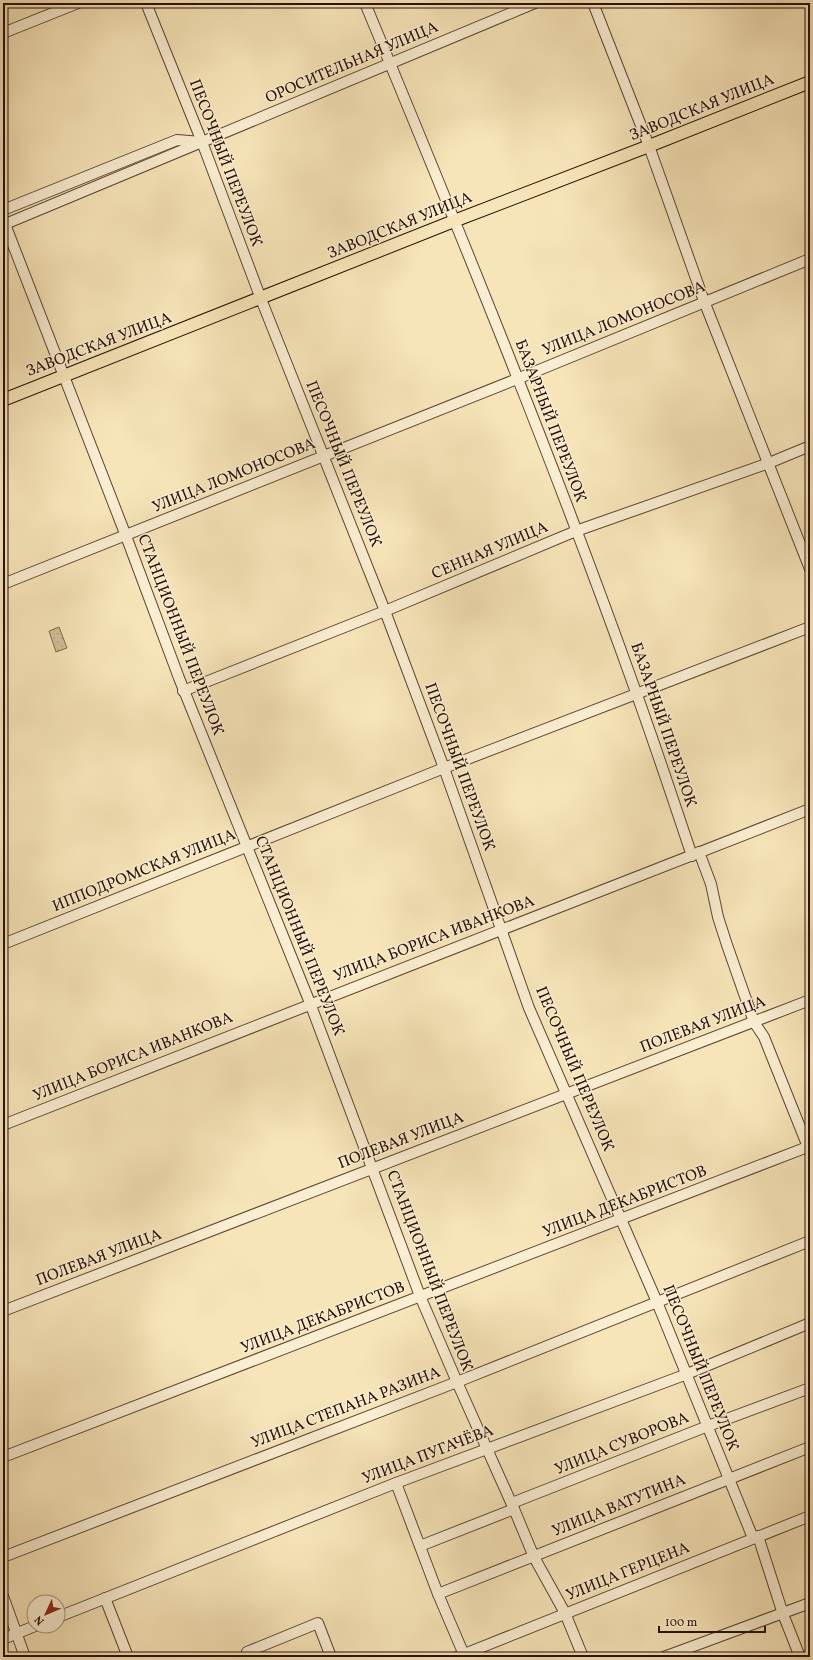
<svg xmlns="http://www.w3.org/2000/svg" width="813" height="1660" viewBox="0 0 813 1660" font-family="Vollkorn,serif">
	<defs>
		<pattern id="grass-dots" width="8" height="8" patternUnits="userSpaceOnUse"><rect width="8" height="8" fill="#d4c09a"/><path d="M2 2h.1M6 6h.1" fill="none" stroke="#b6a483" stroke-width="1.8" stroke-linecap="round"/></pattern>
	</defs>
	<rect width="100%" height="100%" fill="#f7e5b9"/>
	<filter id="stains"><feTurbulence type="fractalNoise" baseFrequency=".005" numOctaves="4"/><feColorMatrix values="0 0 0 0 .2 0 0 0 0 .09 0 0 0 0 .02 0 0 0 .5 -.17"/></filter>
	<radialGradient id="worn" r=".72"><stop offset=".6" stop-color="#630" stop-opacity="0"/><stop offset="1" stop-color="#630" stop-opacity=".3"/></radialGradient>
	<polygon fill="url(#grass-dots)" stroke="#7e674f" points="59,627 67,648 56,652 49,631"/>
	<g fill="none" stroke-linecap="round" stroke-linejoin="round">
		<g stroke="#5c4431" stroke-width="12">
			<g id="minor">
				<polyline points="146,3 202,142 261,299 385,611 444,768 529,1008 657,1302 753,1538"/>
				<path d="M365 3C460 232 554 462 637 695 656 748 674 802 692 856"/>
				<polyline points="593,3 649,146 704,301 810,569"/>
				<polyline points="3,33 78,3"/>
				<polyline points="3,210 177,140 201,142"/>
				<polyline points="3,219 126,536 179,678 310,1003 420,1296 457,1382 514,1509 534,1557 565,1613 583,1657"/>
				<polyline points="3,225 535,3"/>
				<polyline points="3,584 517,379 810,259"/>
				<polyline points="183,691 385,611 576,531 769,463 810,446"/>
				<polyline points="699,852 711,884 718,917 727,945 754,1022 764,1037 810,1152"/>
				<polyline points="3,944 444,768 810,627"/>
				<polyline points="3,1125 810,809"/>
				<polyline points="3,1311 810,1000"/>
				<polyline points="3,1457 810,1146"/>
				<polyline points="396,1483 438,1594 465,1657"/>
				<polyline points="512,1503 708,1426 810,1388"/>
				<polyline points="758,1536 783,1614 800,1657"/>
				<polyline points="420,1546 514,1509"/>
				<polyline points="3,1557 457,1382 810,1241"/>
				<polyline points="438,1594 810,1447"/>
				<polyline points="3,1596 25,1657"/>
				<polyline points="105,1598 128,1657"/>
				<polyline points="58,1617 396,1483 687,1374 810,1323"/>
				<polyline points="3,1639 35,1626"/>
				<polyline points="249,1657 247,1652 318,1623 331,1657"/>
				<polyline points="457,1657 810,1516"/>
				<polyline points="664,1657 810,1603"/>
			</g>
		</g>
		<g stroke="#280e04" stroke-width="14">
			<polyline id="major" points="3,400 454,221 649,146 810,82"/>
		</g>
		<use href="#minor" stroke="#faeed2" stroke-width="10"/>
		<use href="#major" stroke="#f7e5b9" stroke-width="12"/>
	</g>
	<g text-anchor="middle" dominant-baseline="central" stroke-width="3" stroke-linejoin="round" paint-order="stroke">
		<g font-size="16" fill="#280e04" stroke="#faeed2">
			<text transform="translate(352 63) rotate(-23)">ОРОСИТЕЛЬНАЯ УЛИЦА</text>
			<text transform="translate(702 108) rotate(-22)">ЗАВОДСКАЯ УЛИЦА</text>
			<text transform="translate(225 163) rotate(69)">ПЕСОЧНЫЙ ПЕРЕУЛОК</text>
			<text transform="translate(400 226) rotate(-22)">ЗАВОДСКАЯ УЛИЦА</text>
			<text transform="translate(624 319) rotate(-22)">УЛИЦА ЛОМОНОСОВА</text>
			<text transform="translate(99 345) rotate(-21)">ЗАВОДСКАЯ УЛИЦА</text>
			<text transform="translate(550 421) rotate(69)">БАЗАРНЫЙ ПЕРЕУЛОК</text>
			<text transform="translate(343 464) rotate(68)">ПЕСОЧНЫЙ ПЕРЕУЛОК</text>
			<text transform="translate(234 476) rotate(-22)">УЛИЦА ЛОМОНОСОВА</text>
			<text transform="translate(490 551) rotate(-23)">СЕННАЯ УЛИЦА</text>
			<text transform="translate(180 635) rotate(69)">СТАНЦИОННЫЙ ПЕРЕУЛОК</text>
			<text transform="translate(663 725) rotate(71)">БАЗАРНЫЙ ПЕРЕУЛОК</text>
			<text transform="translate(459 767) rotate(70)">ПЕСОЧНЫЙ ПЕРЕУЛОК</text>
			<text transform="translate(144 871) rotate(-22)">ИППОДРОМСКАЯ УЛИЦА</text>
			<text transform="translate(299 936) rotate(68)">СТАНЦИОННЫЙ ПЕРЕУЛОК</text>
			<text transform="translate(434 939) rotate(-21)">УЛИЦА БОРИСА ИВАНКОВА</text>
			<text transform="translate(703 1025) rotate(-21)">ПОЛЕВАЯ УЛИЦА</text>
			<text transform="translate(133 1057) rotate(-22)">УЛИЦА БОРИСА ИВАНКОВА</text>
			<text transform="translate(574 1069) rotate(67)">ПЕСОЧНЫЙ ПЕРЕУЛОК</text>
			<text transform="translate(401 1141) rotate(-21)">ПОЛЕВАЯ УЛИЦА</text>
			<text transform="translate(625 1202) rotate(-21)">УЛИЦА ДЕКАБРИСТОВ</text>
			<text transform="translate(99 1258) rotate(-21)">ПОЛЕВАЯ УЛИЦА</text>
			<text transform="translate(429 1271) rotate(69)">СТАНЦИОННЫЙ ПЕРЕУЛОК</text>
			<text transform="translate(323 1318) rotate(-21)">УЛИЦА ДЕКАБРИСТОВ</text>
			<text transform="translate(700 1368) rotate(68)">ПЕСОЧНЫЙ ПЕРЕУЛОК</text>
			<text transform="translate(346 1408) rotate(-21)">УЛИЦА СТЕПАНА РАЗИНА</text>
			<text transform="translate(622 1444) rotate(-22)">УЛИЦА СУВОРОВА</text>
			<text transform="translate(428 1455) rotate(-21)">УЛИЦА ПУГАЧЁВА</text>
			<text transform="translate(619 1506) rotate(-22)">УЛИЦА ВАТУТИНА</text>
			<text transform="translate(628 1572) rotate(-22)">УЛИЦА ГЕРЦЕНА</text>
		</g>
	</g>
	<rect width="813" height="1660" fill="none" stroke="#f7e5b9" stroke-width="16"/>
	<rect x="4" y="4" width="805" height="1652" fill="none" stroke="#280e04" stroke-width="2"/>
	<rect x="8" y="8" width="797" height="1644" fill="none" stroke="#280e04"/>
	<g transform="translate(46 1614) rotate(226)"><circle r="19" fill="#faeed2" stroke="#a69480"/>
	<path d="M0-3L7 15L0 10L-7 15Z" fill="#8f2418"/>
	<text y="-6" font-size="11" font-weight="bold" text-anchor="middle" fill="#280e04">N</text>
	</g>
	<path d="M659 1626v6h106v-6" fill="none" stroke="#280e04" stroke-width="2"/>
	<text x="665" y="1626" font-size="12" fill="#280e04" stroke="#faeed2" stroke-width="3" paint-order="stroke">100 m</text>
	<rect width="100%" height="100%" filter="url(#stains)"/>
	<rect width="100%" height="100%" fill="url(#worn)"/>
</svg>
